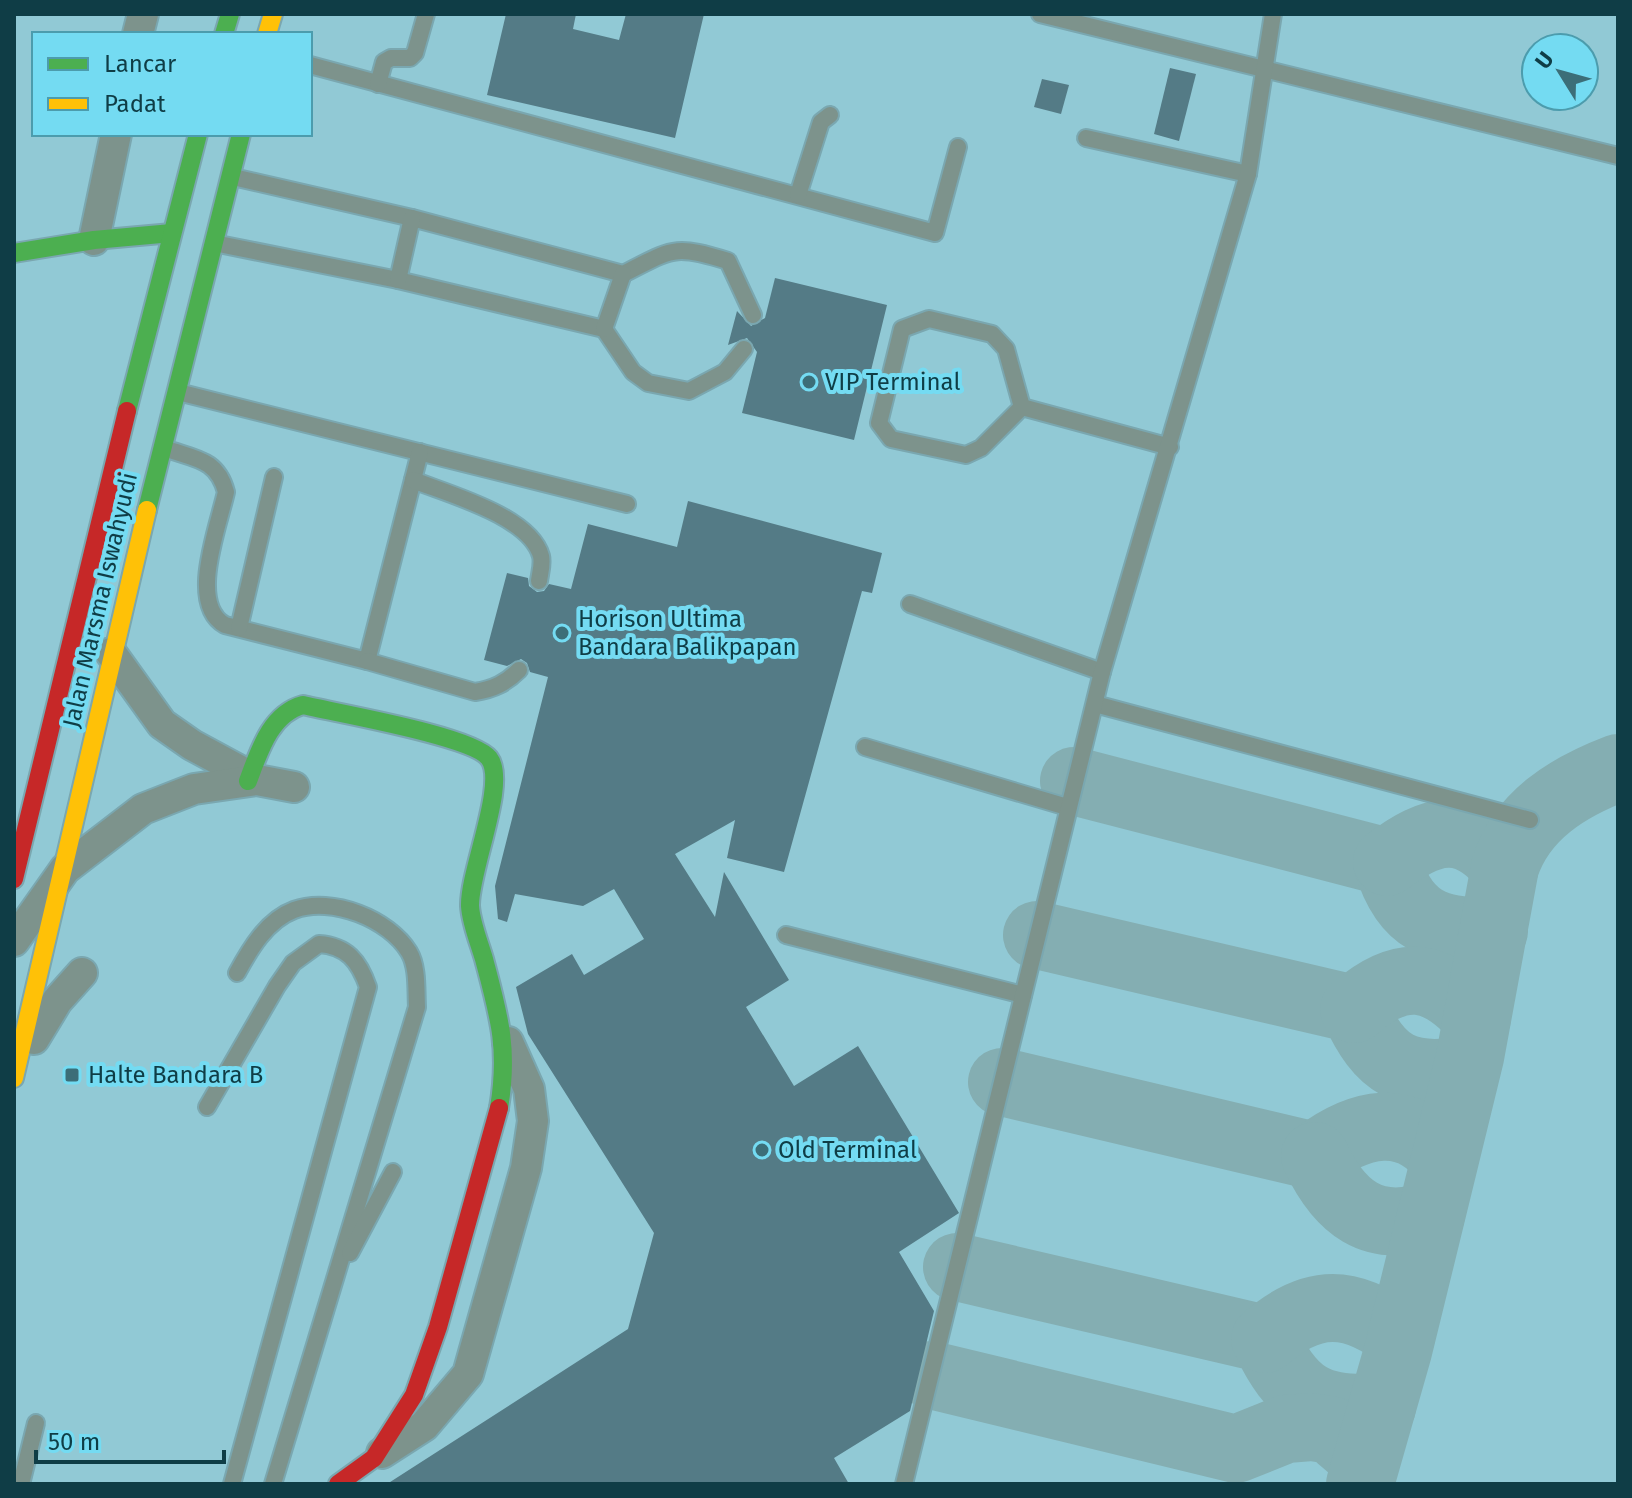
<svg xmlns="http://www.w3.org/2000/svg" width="1632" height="1498" viewBox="0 0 1632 1498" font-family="'Fira Sans',sans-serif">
	<rect width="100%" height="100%" fill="#91c9d5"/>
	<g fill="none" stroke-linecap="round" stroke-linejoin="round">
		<g stroke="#84aeb2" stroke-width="68">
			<polyline points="1074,781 1387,862"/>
			<path d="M1387 862C1404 921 1436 933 1494 931"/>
			<path d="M1387 862C1432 827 1466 820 1505 867"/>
			<path d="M1037 935 1354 1009C1380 1066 1405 1080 1466 1070"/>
			<path d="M1354 1009C1402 967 1436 973 1477 1018"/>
			<polyline points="1002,1082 1315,1156"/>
			<path d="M1315 1156C1358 1123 1408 1110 1444 1159"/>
			<path d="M1315 1156C1339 1207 1372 1235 1431 1215"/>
			<path d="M957 1267 1265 1339C1292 1397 1318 1412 1382 1407"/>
			<path d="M1265 1339C1313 1297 1352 1299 1401 1337"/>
			<polyline points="931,1375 1236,1449 1286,1429 1311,1427 1331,1430 1358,1453"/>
			<path d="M1360 1484 1398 1351 1470 1057 1505 867C1522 815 1568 787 1618 768"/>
		</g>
	</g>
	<g fill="#547b86">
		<polygon points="506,14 576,14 573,29 619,40 626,14 704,14 675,138 487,95"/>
		<polygon points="1170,68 1196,74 1179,141 1154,134"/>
		<polygon points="1042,79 1069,85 1061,114 1034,107"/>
		<polygon points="775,278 887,305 854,440 742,413 757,352 747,338 728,345 737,311 751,326 765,318"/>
		<polygon points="688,501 882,553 872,593 862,591 784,872 727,858 735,820 675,854 715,917 724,872 789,980 746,1007 794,1086 858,1046 959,1213 899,1252 934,1311 910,1411 834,1458 849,1484 387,1484 628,1329 654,1233 528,1034 516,987 572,954 584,975 644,939 614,889 583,906 515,894 507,922 498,919 495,886 548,677 530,672 527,663 521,659 507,666 484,660 507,573 528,578 529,586 537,592 544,591 549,584 571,589 588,524 677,547"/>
	</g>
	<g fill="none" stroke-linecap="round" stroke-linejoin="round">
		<g stroke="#7aa7b0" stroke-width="20">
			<g id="lane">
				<polyline points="1040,14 1618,156"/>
				<polyline points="310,65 935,233 958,147"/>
				<polyline points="378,84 384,62 391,58 410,58 415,53 426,14"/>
				<polyline points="1086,138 1248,174"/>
				<path d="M233 177 412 218 623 274C673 249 673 244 728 261L753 315"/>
				<polyline points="798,195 821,122 830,115"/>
				<polyline points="214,243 398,280 604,329 633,372 648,383 689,391 725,372 744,349"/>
				<polyline points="398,280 412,218"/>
				<polyline points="604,329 623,274"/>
				<polyline points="178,392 627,504"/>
				<polyline points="1022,407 981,448 966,455 891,439 879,423 902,329 929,319 992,334 1006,349 1022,407 1170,447"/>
				<path d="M164 448C194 459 217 458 226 492 218 528 188 604 225 625L367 661 420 452"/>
				<path d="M413 480C448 494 530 516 541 556 543 564 540 573 539 581"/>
				<polyline points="910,604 1102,672"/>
				<polyline points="239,628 274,477"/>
				<path d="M367 661 475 692C494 689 506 683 519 670"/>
				<polyline points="1095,704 1530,820"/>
				<polyline points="865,747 1067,807"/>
				<polyline points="786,935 1023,995"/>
				<path d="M237 973C250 949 267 920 294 910 332 896 389 919 409 952 418 967 416 990 417 1007L273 1484"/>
				<path d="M207 1107 277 986 293 963 319 944C347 946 359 961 368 987L232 1484"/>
				<polyline points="350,1253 393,1172"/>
				<polyline points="21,1484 36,1423"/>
				<polyline points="904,1484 1102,672 1248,174 1273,14"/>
			</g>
		</g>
		<g stroke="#7aa7b0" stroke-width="34">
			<g id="street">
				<polyline points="138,34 143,14"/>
				<polyline points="94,240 116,134"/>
				<polyline points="111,653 162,724 192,745 257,780"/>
				<polyline points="14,941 65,869 143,809 194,789 257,780 294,787"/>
				<polyline points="34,1039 57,1001 82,973"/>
				<polyline points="382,1453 424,1426 468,1374 526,1168 533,1121 529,1089 508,1042"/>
			</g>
		</g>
		<g stroke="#7aa7b0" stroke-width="22">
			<g id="fast">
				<polyline points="224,34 230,14"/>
				<polyline points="14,253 94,240 172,233"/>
				<polyline points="127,411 198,134"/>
				<polyline points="147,510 241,134"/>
				<path d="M248 781C259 752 270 714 303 705 336 713 472 736 489 758 508 782 469 871 470 906 471 923 479 942 484 959 499 1016 509 1048 499 1108"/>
			</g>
		</g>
		<g stroke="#7aa7b0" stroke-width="22">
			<g id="slow">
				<polyline points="267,34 273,14"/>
				<polyline points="14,1078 147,510"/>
			</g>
		</g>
		<g stroke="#7aa7b0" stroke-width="22">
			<g id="jam">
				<polyline points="14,879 127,411"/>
				<polyline points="338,1484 374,1458 414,1395 438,1327 499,1108"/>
			</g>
		</g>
		<use href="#lane" stroke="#7d938c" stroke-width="16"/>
		<use href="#street" stroke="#7d938c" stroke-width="30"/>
		<use href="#fast" stroke="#4caf50" stroke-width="18"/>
		<use href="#slow" stroke="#ffc107" stroke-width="18"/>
		<use href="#jam" stroke="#c62828" stroke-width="18"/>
	</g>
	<g fill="#3c6e78" stroke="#74dbf2" stroke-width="3">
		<circle cx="809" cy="382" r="8"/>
		<circle cx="562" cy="633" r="8"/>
		<rect x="64" y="1067" width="16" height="16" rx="4"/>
		<circle cx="762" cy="1150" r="8"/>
	</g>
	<g text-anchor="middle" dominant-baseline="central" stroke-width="8" stroke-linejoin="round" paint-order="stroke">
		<g font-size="24" fill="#0f3d46" stroke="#74dbf2" text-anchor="start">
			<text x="825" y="382">VIP Terminal</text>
			<text x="578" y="619">Horison Ultima<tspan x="578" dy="28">Bandara Balikpapan</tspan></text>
			<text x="88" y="1075">Halte Bandara B</text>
			<text x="778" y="1150">Old Terminal</text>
		</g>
		<g font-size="24" fill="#0f3d46" stroke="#74dbf2">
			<text transform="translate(100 600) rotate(-77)">Jalan Marsma Iswahyudi</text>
		</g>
	</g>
	<rect width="1632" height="1498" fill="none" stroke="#0f3d46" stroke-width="32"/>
	<rect x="32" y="32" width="280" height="104" fill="#74dbf2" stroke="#4c9cad" stroke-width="2"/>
	<rect x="48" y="58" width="40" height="12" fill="#4caf50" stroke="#4c9cad" stroke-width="2"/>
	<text x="104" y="72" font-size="24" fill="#0f3d46">Lancar</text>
	<rect x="48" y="98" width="40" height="12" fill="#ffc107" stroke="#4c9cad" stroke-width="2"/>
	<text x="104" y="112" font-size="24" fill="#0f3d46">Padat</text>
	<g transform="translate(1560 72) rotate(307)"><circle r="38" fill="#74dbf2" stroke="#4c9cad" stroke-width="2"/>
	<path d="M0-6L14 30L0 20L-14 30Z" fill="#3c6e78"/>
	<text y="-12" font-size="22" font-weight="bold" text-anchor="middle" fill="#0f3d46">U</text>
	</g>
	<path d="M36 1450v12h188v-12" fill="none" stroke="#0f3d46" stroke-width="4"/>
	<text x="48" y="1450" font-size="24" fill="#0f3d46" stroke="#74dbf2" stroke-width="6" paint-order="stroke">50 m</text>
</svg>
